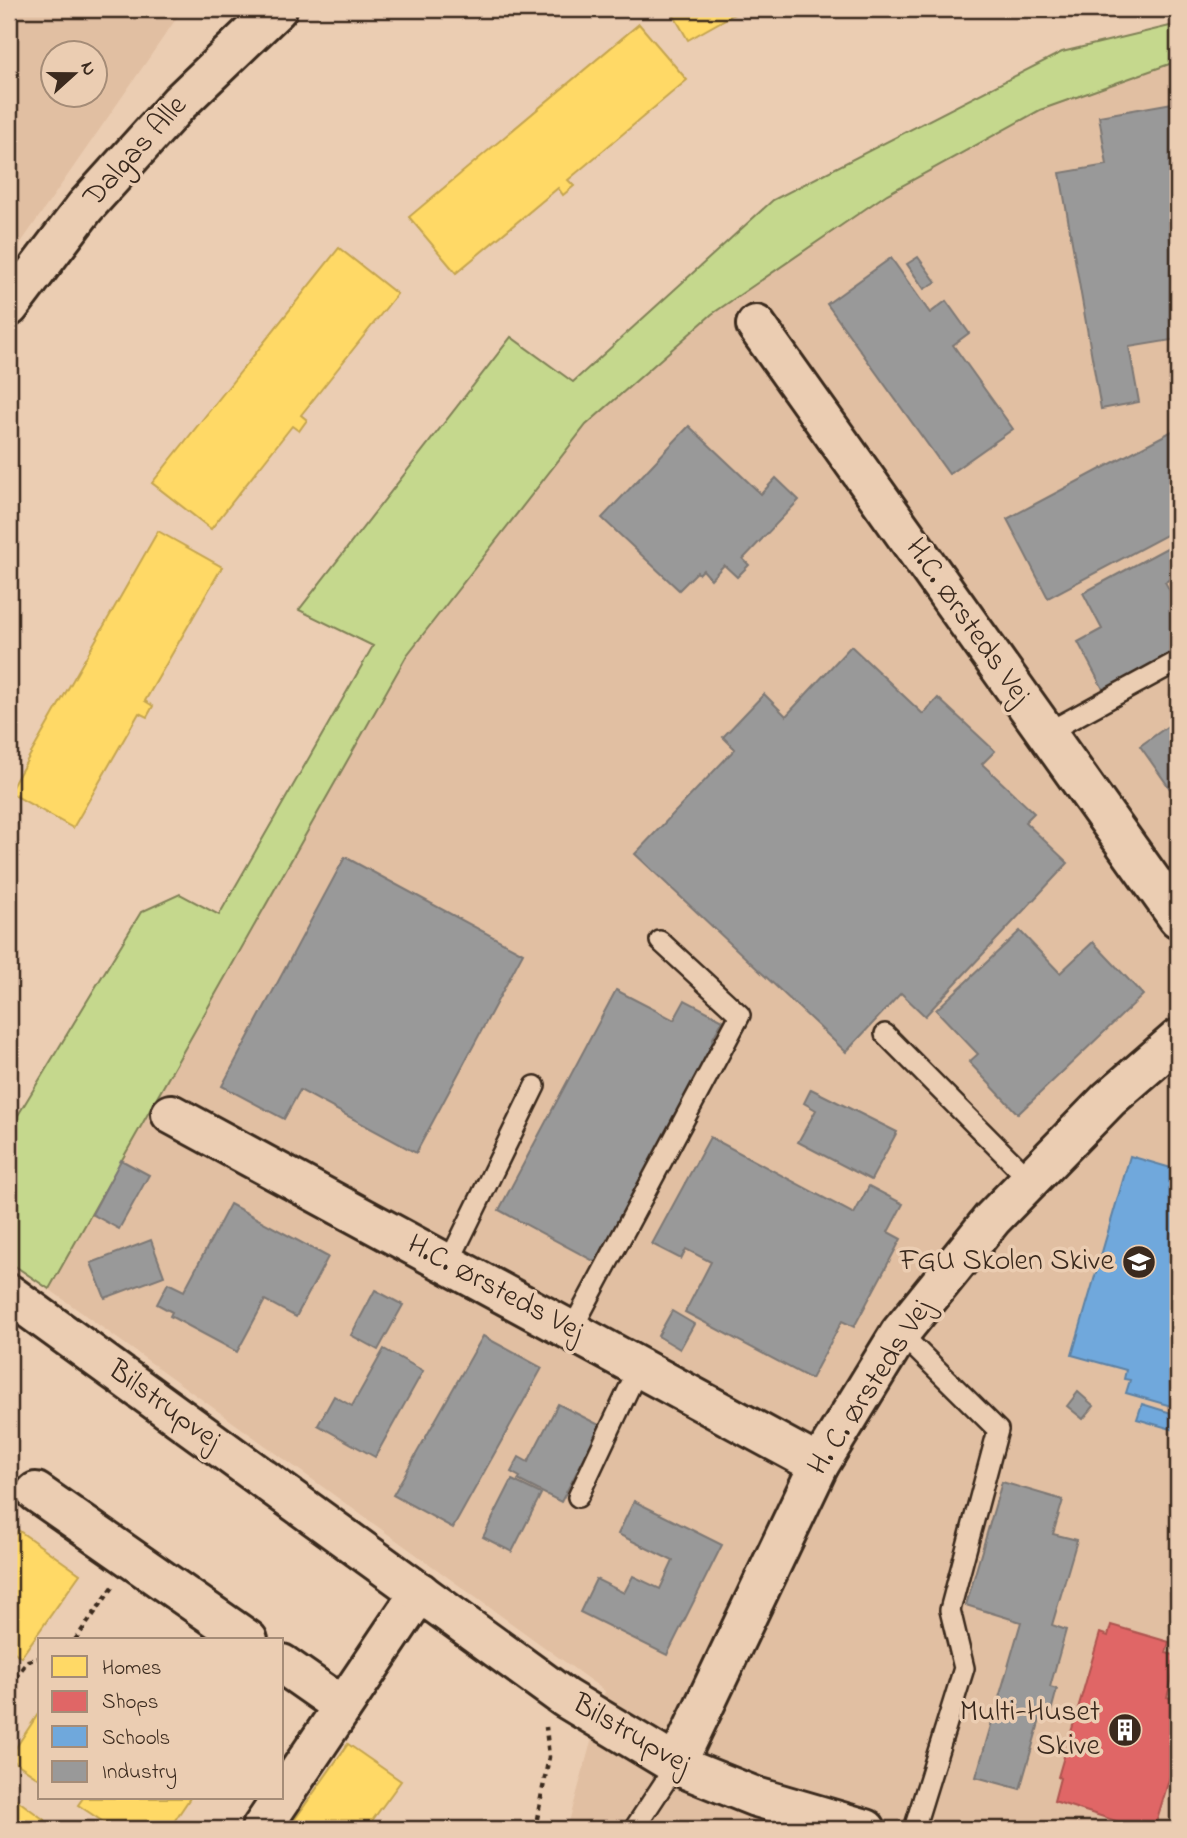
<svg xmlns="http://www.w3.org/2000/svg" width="1187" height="1838" viewBox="0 0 1187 1838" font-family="'Indie Flower',sans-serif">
	<rect width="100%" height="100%" fill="#ebcdb2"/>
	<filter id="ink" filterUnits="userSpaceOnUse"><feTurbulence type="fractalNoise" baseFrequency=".0143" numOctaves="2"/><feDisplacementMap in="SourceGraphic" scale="14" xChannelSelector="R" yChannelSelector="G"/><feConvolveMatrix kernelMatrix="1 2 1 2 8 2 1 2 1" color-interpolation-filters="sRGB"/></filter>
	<g filter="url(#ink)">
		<g fill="#e1bfa2" fill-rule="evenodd">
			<path d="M9 9H183L9 260ZM52 52H94V94H52Z"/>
			<polygon points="1178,61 1178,1829 567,1829 605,1691 49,1289 407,655 586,425 712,314 887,194 1040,110"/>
		</g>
		<polygon fill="#c5d88d" stroke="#808156" stroke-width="2" points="1178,24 1178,61 1040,110 887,194 712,314 586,425 407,655 49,1289 9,1262 9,1130 141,912 180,894 219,915 373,646 299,610 511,337 573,382 773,200 1062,52"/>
		<g fill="#ffd966" stroke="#c4a450" stroke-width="2">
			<polygon points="670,9 743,9 688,40"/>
			<polygon points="639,24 687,80 568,180 574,186 563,195 558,188 456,273 409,217"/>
			<polygon points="339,248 397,294 301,415 307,420 299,431 292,426 211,529 152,483"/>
			<polygon points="158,531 222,567 145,701 153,706 147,717 139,713 73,828 9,792"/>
			<polygon points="18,1530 80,1574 21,1657 9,1648 9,1543"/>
			<polygon points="40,1711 40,1779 9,1758"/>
			<polygon points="348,1744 401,1781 366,1829 288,1829"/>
			<polygon points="9,1794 54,1827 53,1829 9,1829"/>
			<polygon points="83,1798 190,1798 169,1829 114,1829 78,1805"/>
		</g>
		<polygon fill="#e06666" stroke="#ae5450" stroke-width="2" points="1111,1625 1169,1642 1166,1653 1178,1656 1167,1697 1178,1700 1178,1761 1175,1760 1154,1829 1141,1829 1054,1801 1060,1778 1058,1777 1100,1633 1108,1636"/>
		<g fill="#6fa8dc" stroke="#5f82a3" stroke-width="2">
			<polygon points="1130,1156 1178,1170 1178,1408 1126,1393 1130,1380 1124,1379 1126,1370 1072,1355"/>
			<polygon points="1142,1404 1178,1415 1178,1431 1137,1419"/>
		</g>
		<g fill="#999" stroke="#7d7874" stroke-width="2">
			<polygon points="1178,102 1178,339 1129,347 1139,402 1101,409 1060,173 1107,165 1099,116"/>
			<polygon points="918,257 936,282 924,289 907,264"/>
			<polygon points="891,258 930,313 946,301 969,333 953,345 1013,429 949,474 827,304"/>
			<polygon points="689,426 761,494 776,478 799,500 743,559 749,565 737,577 724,565 711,579 703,570 699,574 697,572 679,590 602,518"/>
			<polygon points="1178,428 1178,529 1048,598 1007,519"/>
			<polygon points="1178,542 1178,575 1165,582 1171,593 1178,589 1178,656 1104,691 1078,642 1102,629 1083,593"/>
			<polygon points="851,646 923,714 938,698 995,751 982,764 1034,813 1025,822 1068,863 925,1016 901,993 846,1052 635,854 735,749 723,737 764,694 786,716"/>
			<polygon points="1178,719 1178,800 1140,746"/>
			<polygon points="345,857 523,953 416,1153 300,1090 284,1119 222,1086"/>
			<polygon points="1020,931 1060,973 1093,942 1143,995 1018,1114 969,1062 978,1054 936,1010"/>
			<polygon points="616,990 674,1020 685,1000 723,1020 712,1040 717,1043 599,1264 499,1210"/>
			<polygon points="811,1089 897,1132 871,1180 798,1142 816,1110 804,1103"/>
			<polygon points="710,1137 854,1214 869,1186 903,1204 888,1232 901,1239 854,1327 842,1321 811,1379 685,1312 711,1262 686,1249 681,1259 652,1244"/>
			<polygon points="121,1160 149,1175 119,1229 92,1214"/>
			<polygon points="230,1204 328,1257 296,1317 265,1300 237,1352 170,1316 172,1312 157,1304 168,1283 184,1291"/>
			<polygon points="151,1240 164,1276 105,1298 91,1263"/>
			<polygon points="375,1290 403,1305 378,1350 351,1335"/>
			<polygon points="672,1311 694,1324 680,1349 658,1336"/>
			<polygon points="483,1336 542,1368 453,1528 393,1495"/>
			<polygon points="384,1349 423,1371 375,1457 318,1425 334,1396 352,1406"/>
			<polygon points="1078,1392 1094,1406 1083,1419 1067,1406"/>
			<polygon points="558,1404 601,1426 561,1502 518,1480 520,1477 511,1472 519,1457 528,1462"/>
			<polygon points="512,1480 541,1494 512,1552 483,1537"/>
			<polygon points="1002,1482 1063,1500 1053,1534 1077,1540 1052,1625 1066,1630 1050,1687 1057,1689 1049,1719 1041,1716 1020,1789 976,1777 1021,1622 966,1605"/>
			<polygon points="634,1501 722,1545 667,1655 580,1612 596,1579 624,1593 633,1576 660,1589 673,1561 618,1534"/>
		</g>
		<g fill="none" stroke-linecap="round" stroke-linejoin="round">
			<g stroke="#3b2a1e" stroke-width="24">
				<g id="service">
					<polyline points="1046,733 1178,661"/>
					<polyline points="885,1034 1030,1180"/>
					<polyline points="448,1264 535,1086"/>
					<polyline points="571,1331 740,1015 660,941"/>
					<polyline points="900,1333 998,1430 950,1610 964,1668 914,1829"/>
					<polyline points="578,1497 639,1367"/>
					<polyline points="634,1829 676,1765"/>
				</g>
			</g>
			<g stroke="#3b2a1e" stroke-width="44">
				<g id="minor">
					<polyline points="756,325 1178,918"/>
					<polyline points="171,1114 819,1465"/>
					<polyline points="36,1492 248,1640"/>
					<polyline points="282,1664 342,1706"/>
					<polyline points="676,1765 819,1465 900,1333 992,1219 1109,1099 1178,1039"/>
					<polyline points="282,1797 420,1592"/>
					<polyline points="261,1829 282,1798"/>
				</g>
			</g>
			<g stroke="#3b2a1e" stroke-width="44">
				<g id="tertiary">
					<polyline points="9,307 85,207 179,103 277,9"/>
					<polyline points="9,1294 565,1698 676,1765 756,1797 866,1829"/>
				</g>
			</g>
			<g stroke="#3b2a1e" stroke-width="4.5" stroke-dasharray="5 5" stroke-linecap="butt">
				<polyline points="75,1640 113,1587"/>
				<polyline points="9,1685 28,1661 40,1658"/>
				<polyline points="535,1829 549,1757 546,1727"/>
			</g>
			<use href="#service" stroke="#ebcdb2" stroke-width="19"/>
			<use href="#minor" stroke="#ebcdb2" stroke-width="38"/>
			<use href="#tertiary" stroke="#ebcdb2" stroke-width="38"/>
		</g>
	</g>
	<defs>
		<g id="school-disc" transform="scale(1.75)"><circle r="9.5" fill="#3b2a1e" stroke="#ebcdb2"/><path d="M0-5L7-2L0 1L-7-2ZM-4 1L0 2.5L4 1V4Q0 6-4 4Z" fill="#fff"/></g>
		<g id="building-disc" transform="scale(1.75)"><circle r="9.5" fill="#3b2a1e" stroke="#ebcdb2"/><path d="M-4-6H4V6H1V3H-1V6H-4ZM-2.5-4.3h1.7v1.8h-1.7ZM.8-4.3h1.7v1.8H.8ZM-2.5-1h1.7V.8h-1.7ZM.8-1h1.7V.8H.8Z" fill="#fff"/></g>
	</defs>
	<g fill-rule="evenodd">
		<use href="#school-disc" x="1139" y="1262"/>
		<use href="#building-disc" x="1125" y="1730"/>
	</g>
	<g text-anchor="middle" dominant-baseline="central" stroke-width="7" stroke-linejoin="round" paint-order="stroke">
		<g font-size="30" fill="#3b2a1e" stroke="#ebcdb2">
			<text transform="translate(136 152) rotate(-48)">Dalgas Alle</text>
			<text transform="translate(967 622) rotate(55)">H.C. Ørsteds Vej</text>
			<text transform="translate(495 1289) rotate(28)">H.C. Ørsteds Vej</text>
			<text transform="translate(871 1388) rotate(-57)">H. C. Ørsteds Vej</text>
			<text transform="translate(164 1406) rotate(36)">Bilstrupvej</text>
			<text transform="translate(631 1735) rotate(30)">Bilstrupvej</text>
		</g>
		<g font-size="30" fill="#3b2a1e" stroke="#ebcdb2" text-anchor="end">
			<text x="1114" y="1262">FGU Skolen Skive</text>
			<text x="1100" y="1713">Multi-Huset<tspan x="1100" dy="34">Skive</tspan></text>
		</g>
	</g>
	<rect width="1187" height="1838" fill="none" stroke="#ebcdb2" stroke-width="35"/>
	<rect x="18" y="18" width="1152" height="1803" fill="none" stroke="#3b2a1e" stroke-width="2.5" filter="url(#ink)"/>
	<rect x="38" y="1638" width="245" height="161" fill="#ebcdb2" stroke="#a58c77" stroke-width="2"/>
	<rect x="52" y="1656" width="35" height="21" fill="#ffd966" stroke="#a58c77" stroke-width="2"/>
	<text x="102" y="1674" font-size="21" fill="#3b2a1e">Homes</text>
	<rect x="52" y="1691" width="35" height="21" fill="#e06666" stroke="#a58c77" stroke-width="2"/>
	<text x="102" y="1708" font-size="21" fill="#3b2a1e">Shops</text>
	<rect x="52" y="1726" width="35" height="21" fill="#6fa8dc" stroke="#a58c77" stroke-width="2"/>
	<text x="102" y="1744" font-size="21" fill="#3b2a1e">Schools</text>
	<rect x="52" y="1761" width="35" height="21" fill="#999999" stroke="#a58c77" stroke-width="2"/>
	<text x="102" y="1778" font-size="21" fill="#3b2a1e">Industry</text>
	<g transform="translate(74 74) rotate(69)"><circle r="33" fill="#ebcdb2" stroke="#a58c77" stroke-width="2"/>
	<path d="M0-5L12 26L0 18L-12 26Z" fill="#3b2a1e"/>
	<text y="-10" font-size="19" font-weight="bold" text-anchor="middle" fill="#3b2a1e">N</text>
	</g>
</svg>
